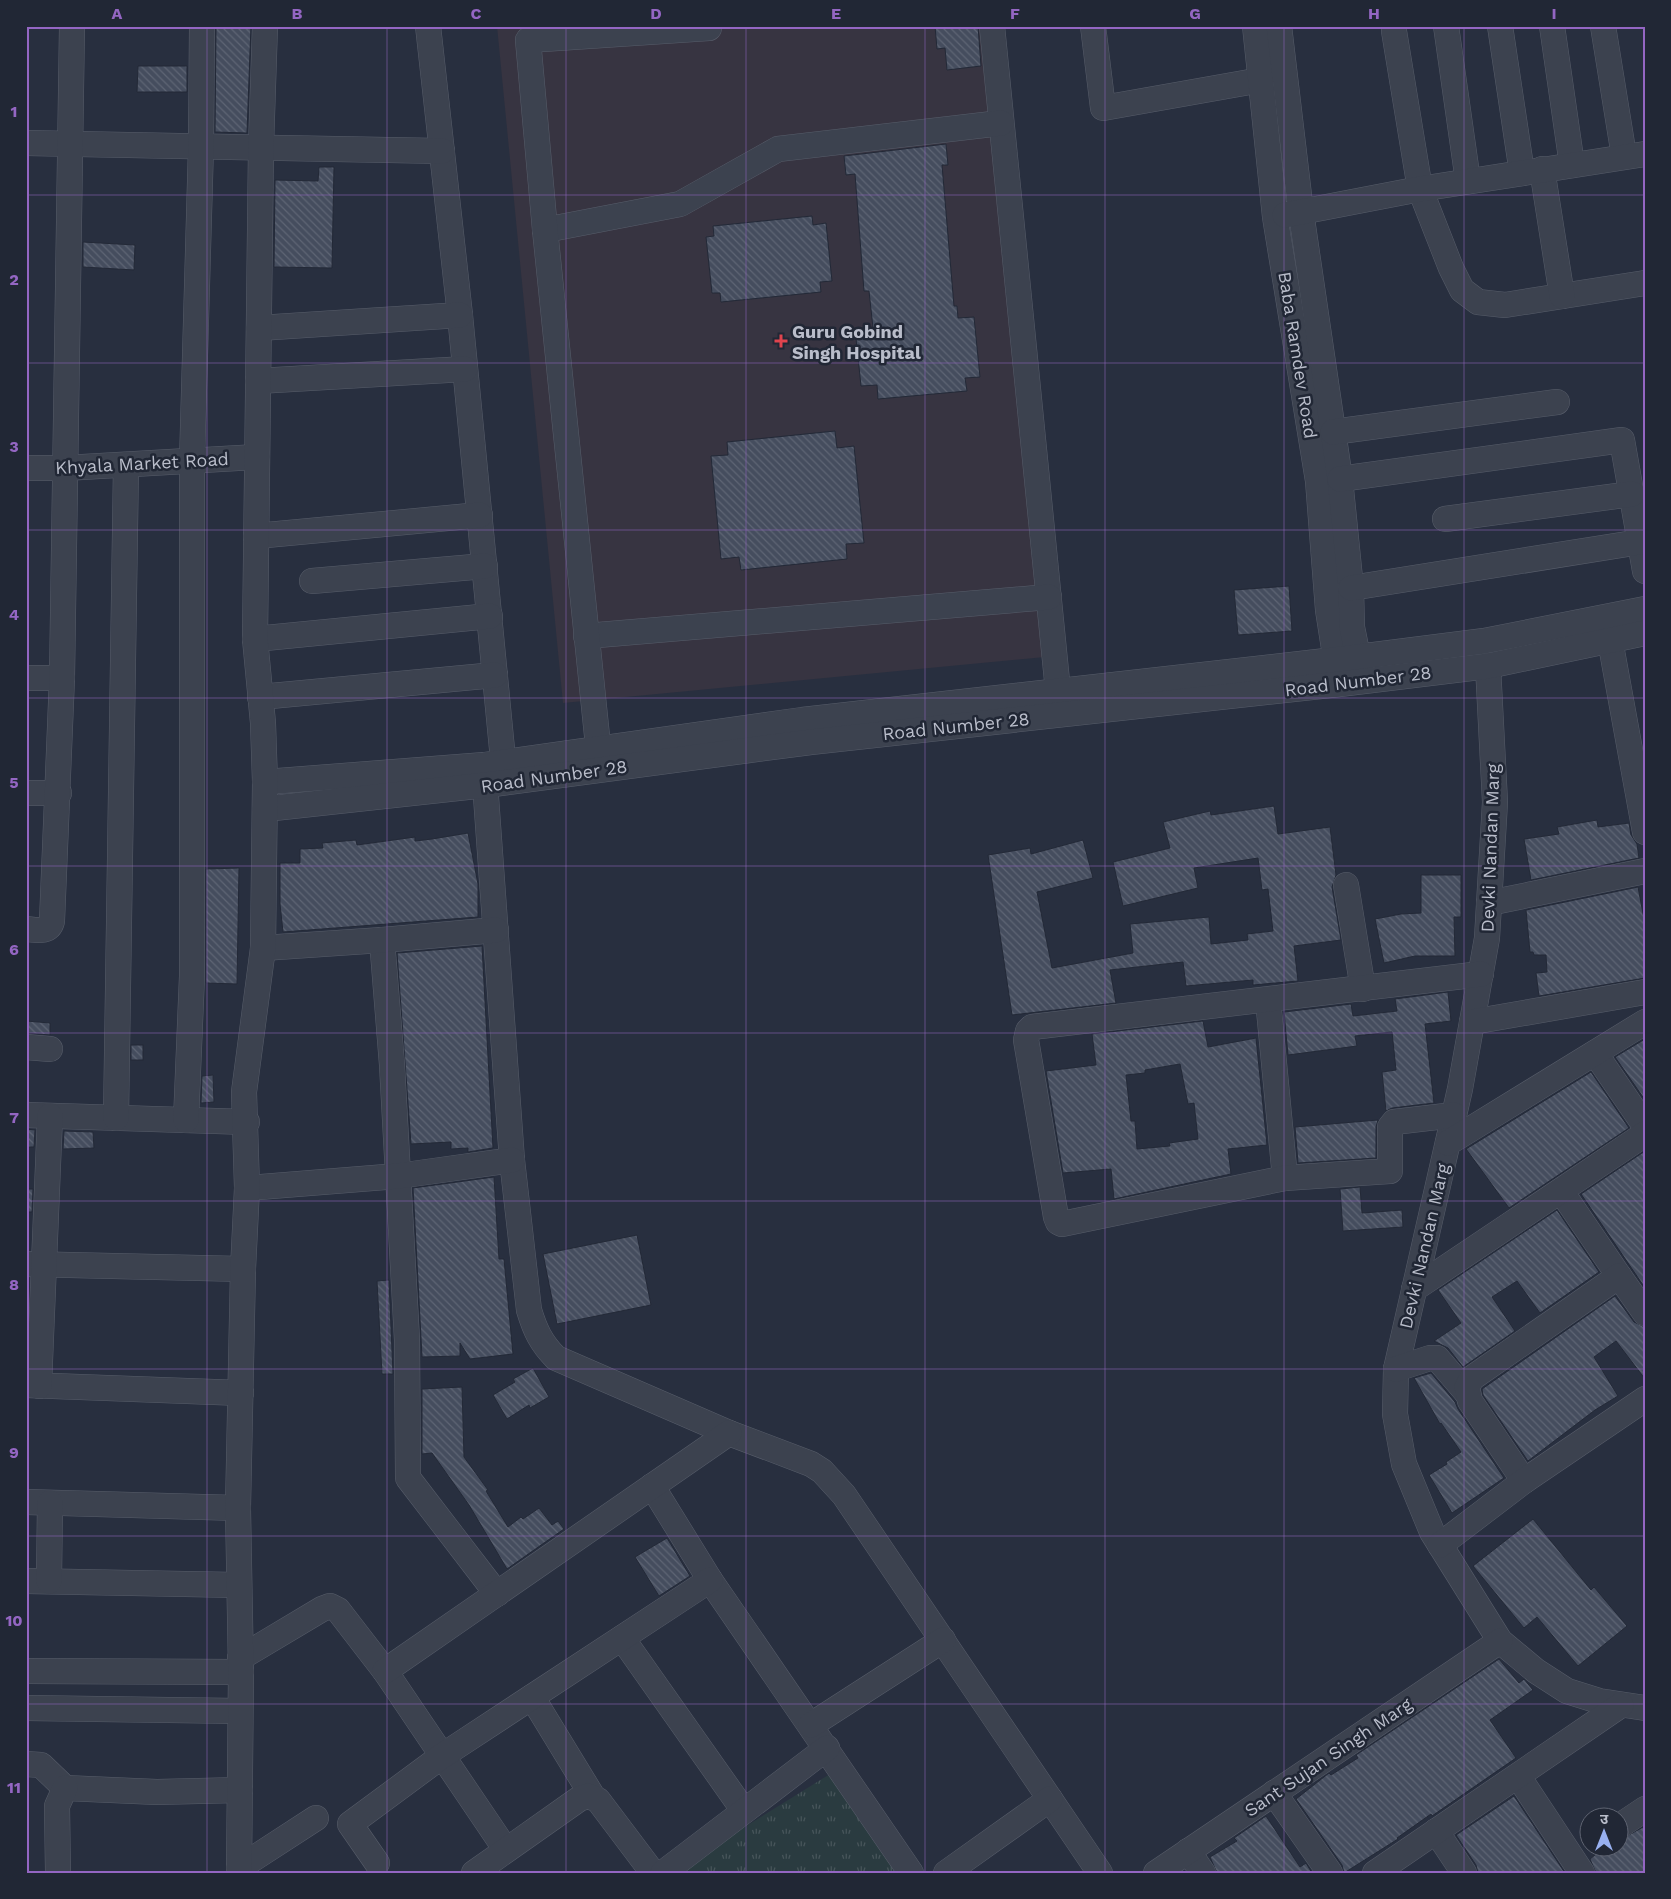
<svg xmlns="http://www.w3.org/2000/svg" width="1671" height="1899" viewBox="0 0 1671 1899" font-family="'Work Sans','Noto Sans Devanagari',sans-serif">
	<defs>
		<pattern id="park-tufts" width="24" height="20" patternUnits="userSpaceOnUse" patternTransform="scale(1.25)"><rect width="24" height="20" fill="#2a3b40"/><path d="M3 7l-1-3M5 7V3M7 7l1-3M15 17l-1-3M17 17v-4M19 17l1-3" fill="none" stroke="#47555a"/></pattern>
		<pattern id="building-back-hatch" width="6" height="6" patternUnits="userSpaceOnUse" patternTransform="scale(1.25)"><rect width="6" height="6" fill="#454d5e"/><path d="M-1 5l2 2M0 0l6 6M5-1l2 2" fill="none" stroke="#5e6574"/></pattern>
	</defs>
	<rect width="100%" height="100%" fill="#282f3f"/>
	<polygon fill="#373441" points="497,26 1004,26 1066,655 563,703"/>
	<polygon fill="url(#park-tufts)" points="830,1774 900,1873 674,1871"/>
	<g fill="url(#building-back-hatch)" stroke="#232937" fill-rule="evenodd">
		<polygon points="216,26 251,26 247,133 215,132"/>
		<polygon points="935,26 978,26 981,66 947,70 945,48 937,49"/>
		<polygon points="138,66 187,66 187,92 137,92"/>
		<polygon points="946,144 948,165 942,165 954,306 957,306 958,318 974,317 980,377 965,378 967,391 878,399 877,385 861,386 855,329 873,328 869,291 864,291 855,174 846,175 844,156"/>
		<polygon points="319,167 334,167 332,268 274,267 275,180 318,181"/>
		<polygon points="812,216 813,225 826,223 832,281 820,282 821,292 721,302 720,293 712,293 706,237 714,236 713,226"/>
		<polygon points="83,242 135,245 134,270 83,267"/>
		<polygon points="835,431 837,448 854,446 864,543 846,544 847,559 741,570 739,557 721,559 711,456 728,455 727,442"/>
		<polygon points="1289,586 1292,631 1238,635 1234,590"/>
		<polygon points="1274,806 1278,834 1330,827 1336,875 1332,887 1341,940 1294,946 1298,981 1253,985 1253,980 1186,986 1183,962 1110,970 1116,1003 1012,1015 988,855 1030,848 1031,854 1083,840 1093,878 1037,892 1052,968 1133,953 1130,924 1209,917 1211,944 1248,940 1247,934 1273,931 1268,889 1262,890 1258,858 1194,868 1198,888 1123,906 1113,862 1170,848 1163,822 1210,811 1211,815"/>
		<polygon points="1597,820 1598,827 1629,823 1631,835 1637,844 1639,858 1531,880 1524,839 1559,834 1557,827"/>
		<polygon points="468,833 478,884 478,917 283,932 280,904 280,863 300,863 300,849 323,848 322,843 356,840 357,845 415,837 415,841 432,839"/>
		<polygon points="239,868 237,984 206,983 206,869"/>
		<polygon points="1421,875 1461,875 1461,917 1454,917 1455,956 1415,956 1384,963 1375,919 1401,914 1421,913"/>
		<polygon points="1638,887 1645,924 1645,978 1539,996 1536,973 1547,972 1546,955 1534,955 1533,952 1530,952 1526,910"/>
		<polygon points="482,946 493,1148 468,1152 468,1148 451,1149 451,1142 411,1144 397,953"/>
		<polygon points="1448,992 1451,1021 1425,1024 1434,1103 1392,1108 1386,1111 1382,1072 1396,1070 1392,1032 1355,1036 1357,1046 1288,1055 1284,1012 1351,1004 1353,1016 1397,1011 1395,999"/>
		<polygon points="26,1021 50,1023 50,1035 26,1033"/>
		<path d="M1203 1021 1208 1047 1256 1038 1267 1145 1228 1149 1231 1174 1114 1199 1111 1169 1063 1173 1046 1071 1096 1065 1092 1034ZM1180 1064 1188 1104 1194 1103 1198 1139 1169 1143 1170 1146 1137 1149 1135 1121H1131L1126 1075 1145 1073V1070Z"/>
		<polygon points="1645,1039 1645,1100 1615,1057"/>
		<rect x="131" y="1045" width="12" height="15"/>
		<polygon points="1591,1072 1629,1128 1509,1208 1466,1149"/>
		<polygon points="213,1075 214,1102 201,1103 202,1076"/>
		<polygon points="1378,1120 1376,1127 1376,1158 1298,1163 1295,1127"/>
		<polygon points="26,1129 35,1130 34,1147 26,1147"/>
		<polygon points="64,1131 93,1132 94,1148 63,1149"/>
		<polygon points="1645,1151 1645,1288 1581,1194"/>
		<polygon points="494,1177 499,1259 504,1259 513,1354 470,1359 460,1343 460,1356 422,1357 413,1188"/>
		<polygon points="1360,1187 1362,1213 1402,1210 1403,1227 1343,1231 1340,1189"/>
		<polygon points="26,1189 33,1189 32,1212 26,1212"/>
		<polygon points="1557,1210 1599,1272 1540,1313 1517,1281 1492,1297 1515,1331 1463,1367 1448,1348 1434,1341 1461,1323 1438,1290"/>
		<polygon points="637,1235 651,1305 557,1324 543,1254"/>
		<polygon points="389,1280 393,1374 382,1374 377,1281"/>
		<polygon points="1615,1296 1634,1322 1645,1327 1645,1379 1616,1341 1594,1357 1618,1396 1595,1410 1528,1461 1483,1395 1482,1389"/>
		<polygon points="533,1368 549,1397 530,1408 529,1405 507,1419 493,1395 515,1382 513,1379"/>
		<polygon points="1431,1373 1455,1402 1458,1409 1504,1478 1452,1513 1429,1475 1447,1464 1446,1462 1461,1452 1441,1423 1440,1424 1414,1378"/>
		<polygon points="462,1387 464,1457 488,1490 486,1491 508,1527 521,1517 523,1519 539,1508 552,1525 558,1521 564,1529 507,1569 469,1505 432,1453 422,1454 422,1389"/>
		<polygon points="1533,1519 1591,1590 1594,1587 1627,1626 1578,1666 1537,1617 1524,1628 1473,1566"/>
		<polygon points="667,1538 690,1576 659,1596 635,1557"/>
		<polygon points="1499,1659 1519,1683 1524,1679 1533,1690 1490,1720 1516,1758 1432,1816 1431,1814 1397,1838 1398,1839 1344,1873 1342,1865 1296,1799 1329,1773 1331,1775 1358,1758 1356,1755"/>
		<polygon points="1514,1796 1565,1873 1478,1873 1476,1865 1456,1835"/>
		<polygon points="1266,1816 1300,1867 1306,1863 1312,1873 1217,1873 1210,1857 1237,1841 1234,1838"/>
		<polygon points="1645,1826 1645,1873 1596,1873 1590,1859 1606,1846 1618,1846 1618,1841"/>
	</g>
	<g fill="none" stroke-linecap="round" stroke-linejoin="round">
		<g stroke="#575d6a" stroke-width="26">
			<g id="minor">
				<polyline points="428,26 460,315 505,780"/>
				<polyline points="992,26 1058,691"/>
				<polyline points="1093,26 1103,108 1261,80"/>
				<polyline points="1255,26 1275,217 1318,481 1328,610 1338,674"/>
				<polyline points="1279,26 1301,212 1340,479 1351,588 1352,627 1361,672"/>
				<polyline points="1446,26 1468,181"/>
				<polyline points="1500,26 1522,173"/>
				<polyline points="1552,26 1572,165"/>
				<polyline points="1603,26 1624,156"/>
				<polyline points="1394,31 1420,189 1451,268 1462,290 1478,302 1505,305 1645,283"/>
				<polyline points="26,143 442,151"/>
				<polyline points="1542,169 1562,296"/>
				<polyline points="1285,215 1420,189 1645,154"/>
				<polyline points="545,230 680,204 778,149 1001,123"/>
				<polyline points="259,328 460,315"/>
				<polyline points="258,381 465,369"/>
				<polyline points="1333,432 1557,402"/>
				<polyline points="26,468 65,468 257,457"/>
				<polyline points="1340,479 1622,440 1645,571"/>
				<polyline points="1445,519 1632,494"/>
				<polyline points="256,536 480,515"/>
				<polyline points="312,581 485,566"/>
				<polyline points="1351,588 1640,542"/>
				<polyline points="586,636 1049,597"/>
				<polyline points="255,639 490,616"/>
				<polyline points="1610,640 1645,832"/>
				<polyline points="1488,666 1495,802 1487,938 1460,1089 1396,1369 1395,1414 1404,1464 1432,1532 1500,1641 1536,1671 1567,1691 1599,1701 1645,1708"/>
				<polyline points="26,678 62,678"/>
				<polyline points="260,697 495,675"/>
				<polyline points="600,765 545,230 528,40 709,28 709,26"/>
				<path d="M484 769 512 1160 529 1310C535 1330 541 1343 556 1358L729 1433 811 1464 822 1471 844 1495 1100 1873"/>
				<polyline points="265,782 484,765 802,720 1334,660 1484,641 1645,609"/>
				<polyline points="26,793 59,793"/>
				<polyline points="265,809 486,785 811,742 1340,684 1488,666 1645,633"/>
				<polyline points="1346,885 1363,989"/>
				<polyline points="1489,903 1645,871"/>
				<path d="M26 929C37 930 49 933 52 921L62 678 72 26"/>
				<polyline points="382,940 392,1065 407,1340 408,1478 497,1594"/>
				<polyline points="263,948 382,940 496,930"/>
				<polyline points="1268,1000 1285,1178"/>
				<polyline points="1472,1022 1645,992"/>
				<polyline points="26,1047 50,1049"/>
				<polyline points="1595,1053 1645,1126"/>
				<polyline points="26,1115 247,1122"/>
				<polyline points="1454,1115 1394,1122 1390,1127 1390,1171 1285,1178 1062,1224 1058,1222 1056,1217 1026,1040 1028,1031 1032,1027 1481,974"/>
				<polyline points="116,1118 126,465"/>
				<polyline points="186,1120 192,976 192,461 201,146 202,26"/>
				<polyline points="1448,1143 1645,1022"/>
				<polyline points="247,1188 398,1176 512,1160"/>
				<polyline points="1561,1191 1619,1276"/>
				<polyline points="26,1264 243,1269"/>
				<polyline points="1414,1289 1645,1134"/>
				<polyline points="1396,1369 1430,1358 1437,1358 1467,1393"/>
				<polyline points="26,1385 241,1393"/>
				<polyline points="39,1386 50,1116"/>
				<polyline points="1524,1481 1470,1401 1467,1387 1472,1378 1619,1276 1645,1313"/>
				<polyline points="652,1486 710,1580 911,1873"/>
				<polyline points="26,1502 238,1508"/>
				<polyline points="1440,1545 1524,1481 1645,1399"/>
				<polyline points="26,1581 238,1585"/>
				<polyline points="49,1581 50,1503"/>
				<polyline points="622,1638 744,1811"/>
				<polyline points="240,1658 322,1609 330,1606 338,1610 385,1671 506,1850"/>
				<polyline points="26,1671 241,1672"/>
				<polyline points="385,1671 729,1433"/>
				<polyline points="532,1697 593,1797"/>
				<polyline points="26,1708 240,1711"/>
				<polyline points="811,1725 943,1640"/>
				<polyline points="26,1764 41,1765 65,1788 157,1792 240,1790"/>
				<polyline points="1518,1776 1582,1873"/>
				<polyline points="1274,1793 1330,1873"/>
				<polyline points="1618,1827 1645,1809"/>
				<polyline points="1436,1831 1464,1873"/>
				<polyline points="1188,1851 1203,1873"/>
				<polyline points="377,1863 350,1824 442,1756 710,1580"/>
				<polyline points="239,1868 316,1818"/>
				<polyline points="58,1873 57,1806 65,1788"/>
				<polyline points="239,1873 241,1672 238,1508 243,1269 247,1188 244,1092 263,948 265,782 263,723 255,639 261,147 265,26"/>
				<polyline points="474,1873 579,1799 588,1796 598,1800 653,1873"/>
				<polyline points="663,1873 827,1748"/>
				<polyline points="946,1873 1050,1799"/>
				<polyline points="1156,1873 1500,1641"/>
				<polyline points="1375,1873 1621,1705"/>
			</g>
		</g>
		<use href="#minor" stroke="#3c424f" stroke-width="25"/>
	</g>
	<path fill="none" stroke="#9466c3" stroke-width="1" stroke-opacity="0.55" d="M207 26V1873M387 26V1873M566 26V1873M746 26V1873M925 26V1873M1105 26V1873M1284 26V1873M1464 26V1873M26 195H1645M26 363H1645M26 530H1645M26 698H1645M26 866H1645M26 1033H1645M26 1201H1645M26 1369H1645M26 1536H1645M26 1704H1645"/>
	<path fill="#e0444e" stroke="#212735" stroke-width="2" d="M778.5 333.5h5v5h5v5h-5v5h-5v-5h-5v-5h5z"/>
	<g text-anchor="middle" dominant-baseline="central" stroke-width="5" stroke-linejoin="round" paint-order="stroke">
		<g font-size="18" font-weight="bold" fill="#b9bdca" stroke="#212735" text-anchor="start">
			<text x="792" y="331">Guru Gobind<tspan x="792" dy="21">Singh Hospital</tspan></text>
		</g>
		<g font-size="18" fill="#b9bdca" stroke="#212735">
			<text transform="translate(1298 355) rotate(81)">Baba Ramdev Road</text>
			<text transform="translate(142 463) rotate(-3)">Khyala Market Road</text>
			<text transform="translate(1358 681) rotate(-7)">Road Number 28</text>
			<text transform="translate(956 726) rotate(-6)">Road Number 28</text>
			<text transform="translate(554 776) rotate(-8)">Road Number 28</text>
			<text transform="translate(1490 848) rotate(-88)">Devki Nandan Marg</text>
			<text transform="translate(1424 1246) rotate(-77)">Devki Nandan Marg</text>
			<text transform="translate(1328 1757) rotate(-34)">Sant Sujan Singh Marg</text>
		</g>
	</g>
	<rect width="1671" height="1899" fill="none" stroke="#212735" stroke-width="55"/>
	<g transform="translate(1604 1832)"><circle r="24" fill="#212735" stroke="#5e6371"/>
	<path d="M0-4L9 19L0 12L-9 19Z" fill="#98b0f0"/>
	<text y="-8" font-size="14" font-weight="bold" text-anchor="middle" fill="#b9bdca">उ</text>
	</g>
	<rect x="28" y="28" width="1616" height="1844" fill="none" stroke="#9466c3" stroke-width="2"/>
	<g font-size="16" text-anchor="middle" font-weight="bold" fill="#9466c3">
		<text x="117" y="19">A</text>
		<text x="297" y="19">B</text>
		<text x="476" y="19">C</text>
		<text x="656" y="19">D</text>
		<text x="836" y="19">E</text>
		<text x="1015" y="19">F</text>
		<text x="1195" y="19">G</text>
		<text x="1374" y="19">H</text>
		<text x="1554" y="19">I</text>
		<text x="14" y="117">1</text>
		<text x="14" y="285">2</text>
		<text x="14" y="452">3</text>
		<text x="14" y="620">4</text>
		<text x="14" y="788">5</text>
		<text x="14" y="955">6</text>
		<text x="14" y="1123">7</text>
		<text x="14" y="1290">8</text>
		<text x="14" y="1458">9</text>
		<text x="14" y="1626">10</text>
		<text x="14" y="1793">11</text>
	</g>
</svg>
